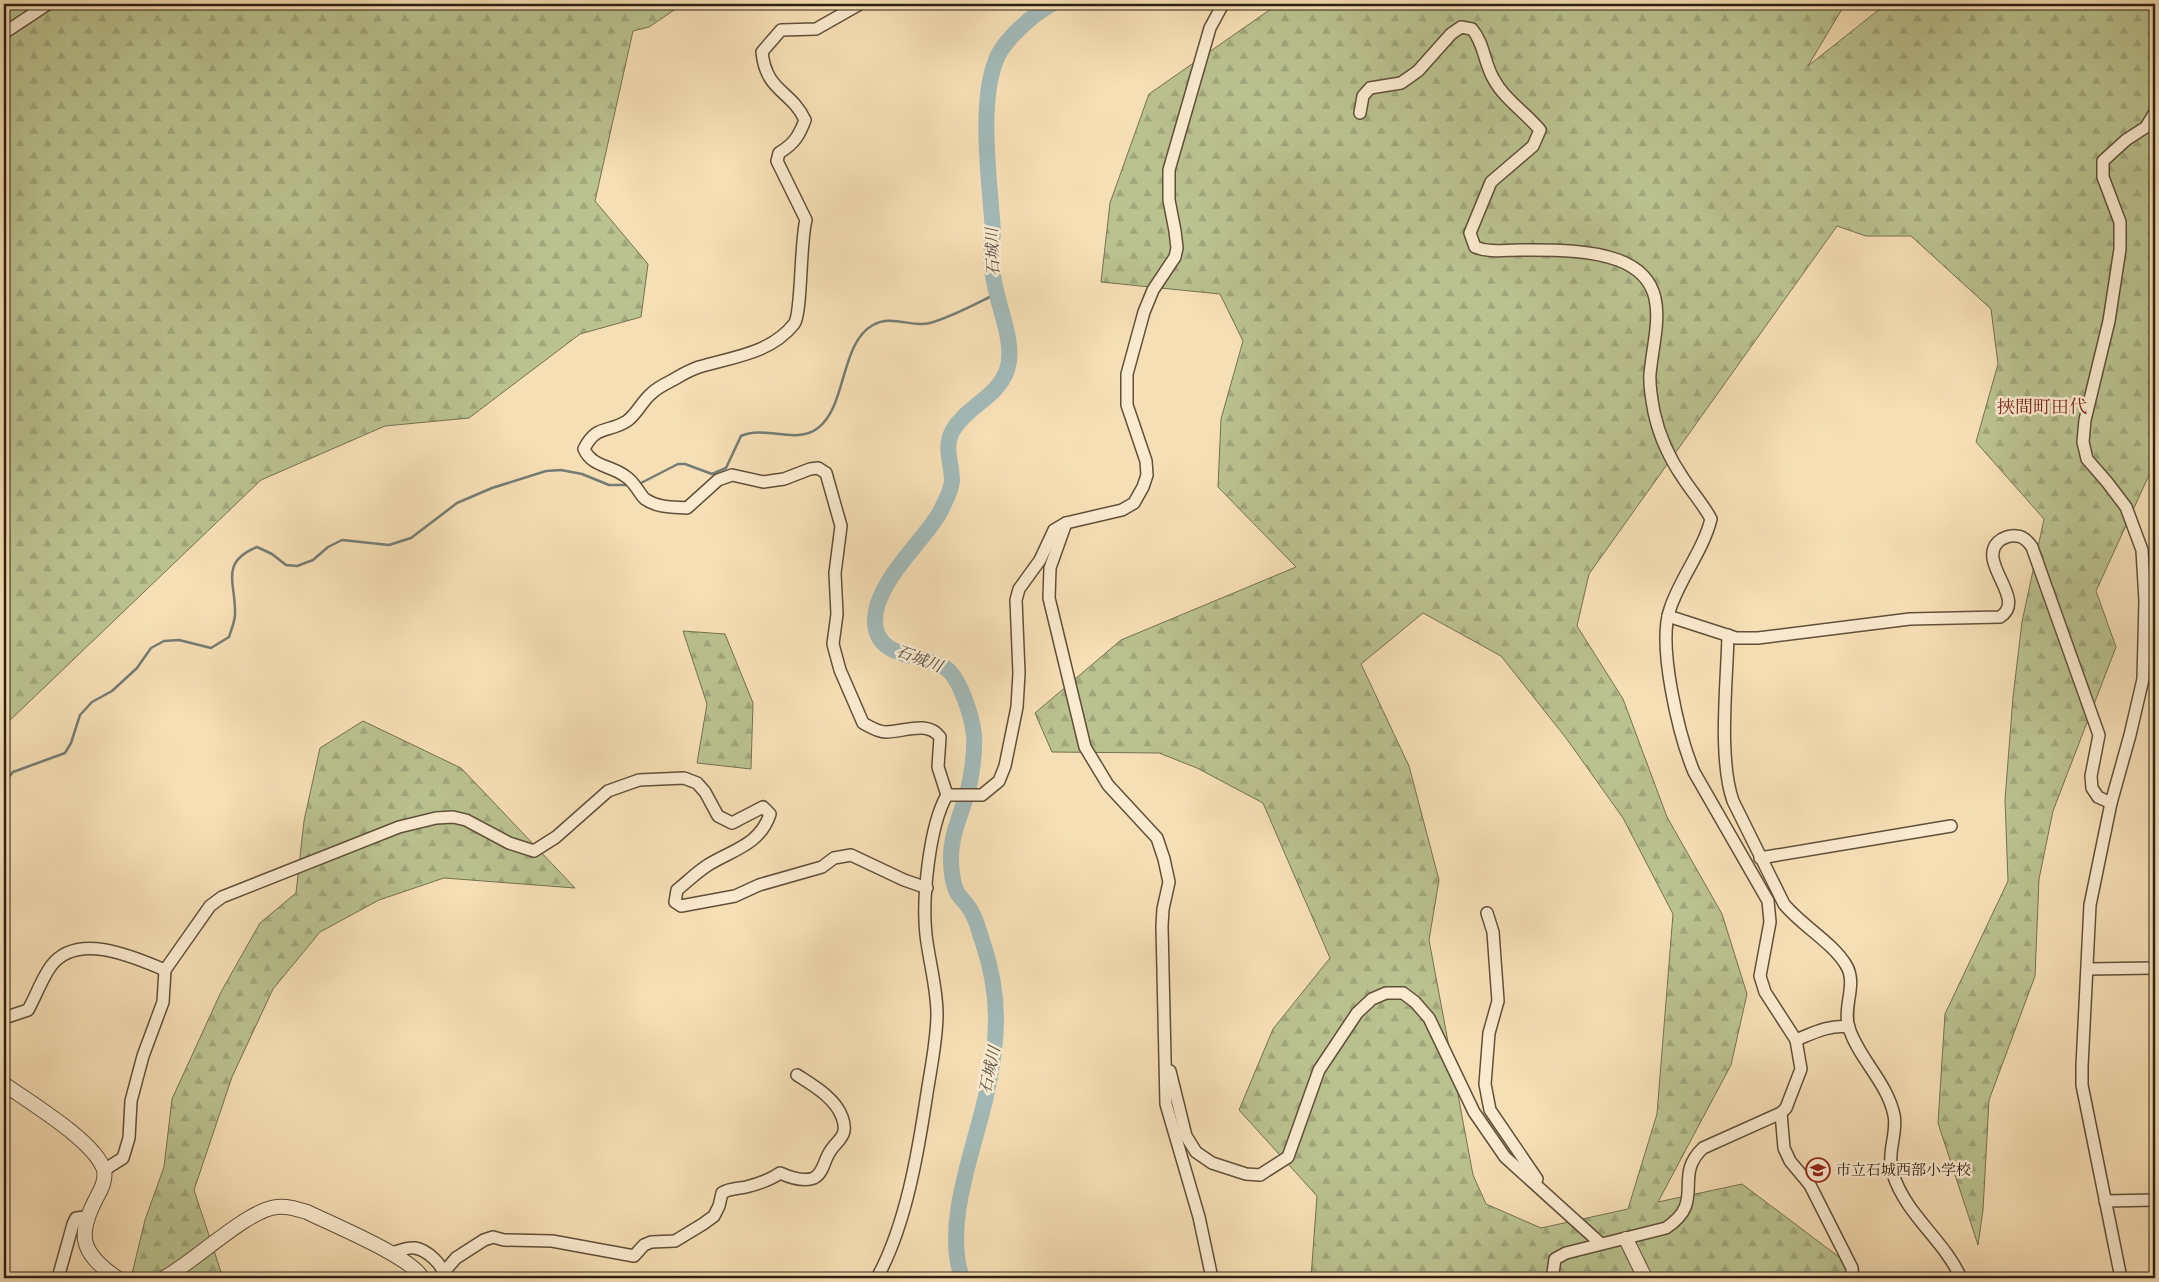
<svg xmlns="http://www.w3.org/2000/svg" width="2159" height="1282" viewBox="0 0 2159 1282" font-family="Alegreya,'Noto Serif JP',serif">
	<defs>
		<pattern id="forest-firs" width="22" height="20" patternUnits="userSpaceOnUse" patternTransform="scale(1.25)"><rect width="22" height="20" fill="#bac28f"/><path d="M5 1l3.5 6h-7zM16 11l3.5 6h-7z" fill="#a0a67a"/></pattern>
	</defs>
	<rect width="100%" height="100%" fill="#f7dfb5"/>
	<filter id="stains"><feTurbulence type="fractalNoise" baseFrequency=".004" numOctaves="4"/><feColorMatrix values="0 0 0 0 .2 0 0 0 0 .09 0 0 0 0 .02 0 0 0 .5 -.17"/></filter>
	<radialGradient id="worn" r=".72"><stop offset=".6" stop-color="#630" stop-opacity="0"/><stop offset="1" stop-color="#630" stop-opacity=".3"/></radialGradient>
	<g fill="url(#forest-firs)" stroke="#747150" fill-rule="evenodd">
		<polygon points="4,4 683,4 649,27 633,31 595,201 648,264 641,317 580,334 469,418 385,426 261,480 4,726"/>
		<path d="M1278 4H1845L1808 66 1886 4H2155V462L2096 591 2116 647 2053 811 2039 879 2035 976 1989 1100 1983 1210 1978 1245 1938 1123 1945 1014 2008 881 2005 800 2013 697 2022 622 2044 519 1976 442 1998 364 1991 309 1911 236H1866L1837 226 1589 574 1577 626 1623 699 1667 817 1722 914 1747 994 1731 1065 1658 1202 1742 1184 1867 1278H1311L1317 1196 1239 1110 1273 1029 1330 958 1263 803 1197 768 1159 753 1052 752 1035 713 1121 640 1296 567 1218 487 1221 419 1243 341 1220 294 1101 282 1110 203 1149 94ZM1423 613 1501 656 1566 738 1623 818 1673 914 1657 1114 1628 1209 1541 1228 1486 1204 1473 1175 1429 940 1439 880 1409 766 1361 664Z"/>
		<polygon points="683,631 725,634 753,703 751,769 697,763 707,704"/>
		<polygon points="363,721 461,768 575,888 444,878 379,900 320,932 273,989 232,1077 194,1190 223,1278 131,1278 145,1220 164,1167 172,1099 221,992 260,923 296,893 304,821 320,748"/>
	</g>
	<g fill="none" stroke-linecap="round" stroke-linejoin="round">
		<g stroke="#737c75" stroke-width="2.5">
			<path d="M639 484 678 464H685L712 474 726 468 741 436C765 425 796 445 818 428 847 406 840 343 873 325 892 314 911 328 930 323 952 317 975 304 996 294"/>
			<path d="M4 783 13 772 65 753 71 743 80 715 92 702 112 691 137 668 151 648 164 641 179 640 211 648 229 637C231 630 235 622 235 614 236 582 219 563 257 547L272 554 286 565 297 566 313 560 328 547 342 540 389 545 411 538 457 503 492 488 546 471 561 470 582 474 609 485H631"/>
		</g>
		<path stroke="#a2bab9" stroke-width="16" d="M962 1278C943 1225 974 1150 986 1096 999 1040 1001 995 982 940 979 932 977 921 972 913 969 906 963 901 958 894 953 886 951 870 951 860 950 836 961 815 967 793 972 777 975 751 974 735 972 717 960 676 944 667 922 654 877 659 875 623 873 585 920 545 939 514 944 504 951 492 952 481 952 463 943 447 953 430 968 405 997 398 1007 370 1015 345 1001 315 996 290 991 271 990 252 993 232 990 183 978 105 996 60 1003 41 1033 14 1052 4"/>
		<g stroke="#605039" stroke-width="14">
			<g id="minor">
				<path d="M860 4 816 29 781 30 762 52C766 92 791 90 805 120 799 136 794 144 779 153L777 161 806 220C800 241 802 314 794 324 770 354 732 357 699 367 689 370 680 376 671 381 665 384 657 388 652 393 642 401 637 414 627 421 609 433 596 424 584 449 592 467 610 465 625 476 635 482 640 495 645 499 658 508 673 507 687 508L718 480 732 475 763 482 784 479 810 469 818 468 826 473 841 526 835 573 837 614 833 644 840 670 863 723C870 727 878 732 886 732 904 732 927 720 940 737L938 767 947 795"/>
				<polyline points="4,33 48,4"/>
				<path d="M1360 113 1363 96 1370 88 1401 83 1418 71 1451 34 1461 27 1472 29C1484 43 1484 62 1493 78 1504 99 1525 112 1540 130L1533 146 1491 182 1470 233 1475 247C1489 253 1505 250 1520 250 1551 250 1588 249 1618 260 1674 281 1654 330 1650 374 1649 386 1652 401 1654 412 1659 435 1670 459 1683 478 1692 492 1703 504 1711 519 1703 551 1680 578 1670 609 1657 645 1679 736 1694 772L1768 901 1770 922 1760 976 1765 992 1796 1040 1801 1069 1786 1108 1781 1113 1703 1148C1672 1177 1707 1201 1666 1228L1566 1253 1555 1259 1553 1273 1556 1278"/>
				<polyline points="1066,523 1050,568 1049,598 1085,747 1108,785 1157,838 1164,859 1169,882 1163,909 1162,926 1166,1104 1199,1217 1212,1278"/>
				<path d="M1668 616 1736 638H1758L1910 619 2000 617C2028 600 1977 563 1998 542 2002 538 2010 535 2016 536 2023 536 2028 541 2032 547L2099 735 2091 776 2092 788 2098 797 2111 803"/>
				<path d="M1728 635C1727 682 1718 758 1733 801L1784 904C1802 926 1832 942 1846 965 1858 984 1842 1007 1849 1028 1859 1059 1887 1082 1894 1115 1898 1133 1886 1153 1893 1174 1906 1215 1944 1240 1961 1278"/>
				<polyline points="947,795 982,795 999,781 1005,766 1017,707 1019,673 1016,600 1019,589 1040,560 1054,530 1066,523 1122,510 1134,503 1143,487 1147,475 1146,461 1127,405 1127,374 1144,312 1153,290 1175,257 1177,248 1175,231 1169,200 1169,170 1210,28 1223,4"/>
				<polyline points="1760,858 1951,826"/>
				<polyline points="1487,913 1493,932 1498,1001 1489,1033 1485,1084 1490,1110 1537,1179"/>
				<polyline points="2088,969 2155,968"/>
				<path d="M4 1018 28 1010C36 996 41 980 51 966 77 931 134 957 165 970"/>
				<path d="M1796 1040C1813 1033 1831 1024 1849 1027"/>
				<polyline points="1170,1071 1186,1136 1196,1152 1212,1163 1246,1174 1260,1175 1288,1157 1319,1070 1357,1013 1372,999 1386,993 1403,993 1415,1002 1429,1018 1474,1112 1505,1157 1600,1243"/>
				<polyline points="1781,1113 1784,1148 1790,1161 1810,1185 1852,1268 1853,1278"/>
				<path d="M104 1170 123 1158 129 1138 131 1101 143 1056 163 1002 165 970 210 906 222 897 399 827 436 818 453 817 466 820 509 843 534 851 556 837 608 791 639 780 684 778 697 783 705 792 718 816 732 823 763 807 770 814C760 845 732 850 708 865 697 872 687 882 677 890L675 902 681 906 735 896 759 885 822 867 834 858 851 855 904 880 927 888"/>
				<polyline points="2105,1201 2155,1200"/>
				<path d="M392 1253C398 1251 407 1247 415 1248 427 1250 444 1265 444 1277"/>
				<path d="M444 1272 456 1258 484 1240 493 1237 504 1240 552 1241 634 1256 644 1245 651 1242 675 1241 703 1224 714 1216 719 1206 722 1193C730 1188 737 1189 746 1187 758 1184 770 1180 780 1173 789 1177 804 1182 814 1178 823 1173 824 1162 828 1155 835 1140 850 1138 842 1117 835 1098 814 1086 797 1075"/>
				<polyline points="58,1278 73,1224 76,1218 86,1217"/>
				<path d="M877 1278C906 1225 918 1153 927 1093 931 1067 937 1040 937 1014 937 988 929 961 926 935 922 900 929 826 947 795"/>
				<polyline points="2121,1278 2082,1085 2082,1066 2090,905 2111,803 2130,735 2143,679 2145,601 2142,550 2126,507 2107,482 2087,459 2083,442 2085,420 2109,321 2120,249 2120,222 2103,177 2103,161 2126,140 2146,127 2155,112"/>
			</g>
		</g>
		<g stroke="#605039" stroke-width="16">
			<g id="tertiary">
				<path d="M4 1084C29 1102 95 1141 104 1170 106 1179 102 1188 98 1195 77 1234 79 1252 117 1278"/>
				<polyline points="1626,1239 1645,1278"/>
				<path d="M164 1278C193 1263 248 1209 277 1207 288 1206 297 1209 307 1212 331 1224 412 1257 422 1278"/>
			</g>
		</g>
		<use href="#minor" stroke="#faeacf" stroke-width="11"/>
		<use href="#tertiary" stroke="#faeacf" stroke-width="14"/>
	</g>
	<defs>
		<g id="school-ring" transform="scale(1.25)"><circle r="9.5" fill="#faeacf" stroke="#8f2418" stroke-width="1.5"/><path d="M0-5L7-2L0 1L-7-2ZM-4 1L0 2.5L4 1V4Q0 6-4 4Z" fill="#8f2418"/></g>
	</defs>
	<g fill-rule="evenodd">
		<use href="#school-ring" x="1818" y="1170"/>
	</g>
	<g text-anchor="middle" dominant-baseline="central" stroke-width="5" stroke-linejoin="round" paint-order="stroke">
		<g font-size="15" fill="#2d2010" stroke="#faeacf" text-anchor="start">
			<text x="1836" y="1170">市立石城西部小学校</text>
		</g>
		<g font-size="16" font-style="italic" fill="#504e43" stroke="#faeacf">
			<text transform="translate(993 252) rotate(-92)">石城川</text>
			<text transform="translate(919 659) rotate(21)">石城川</text>
			<text transform="translate(990 1070) rotate(-78)">石城川</text>
		</g>
		<g font-size="18" fill="#7a1f14" stroke="#faeacf">
			<text x="2042" y="407">挾間町田代</text>
		</g>
	</g>
	<rect width="2159" height="1282" fill="none" stroke="#f7dfb5" stroke-width="20"/>
	<rect x="5" y="5" width="2149" height="1272" fill="none" stroke="#2d2010" stroke-width="2.5"/>
	<rect x="10" y="10" width="2139" height="1262" fill="none" stroke="#2d2010"/>
	<rect width="100%" height="100%" filter="url(#stains)"/>
	<rect width="100%" height="100%" fill="url(#worn)"/>
</svg>
